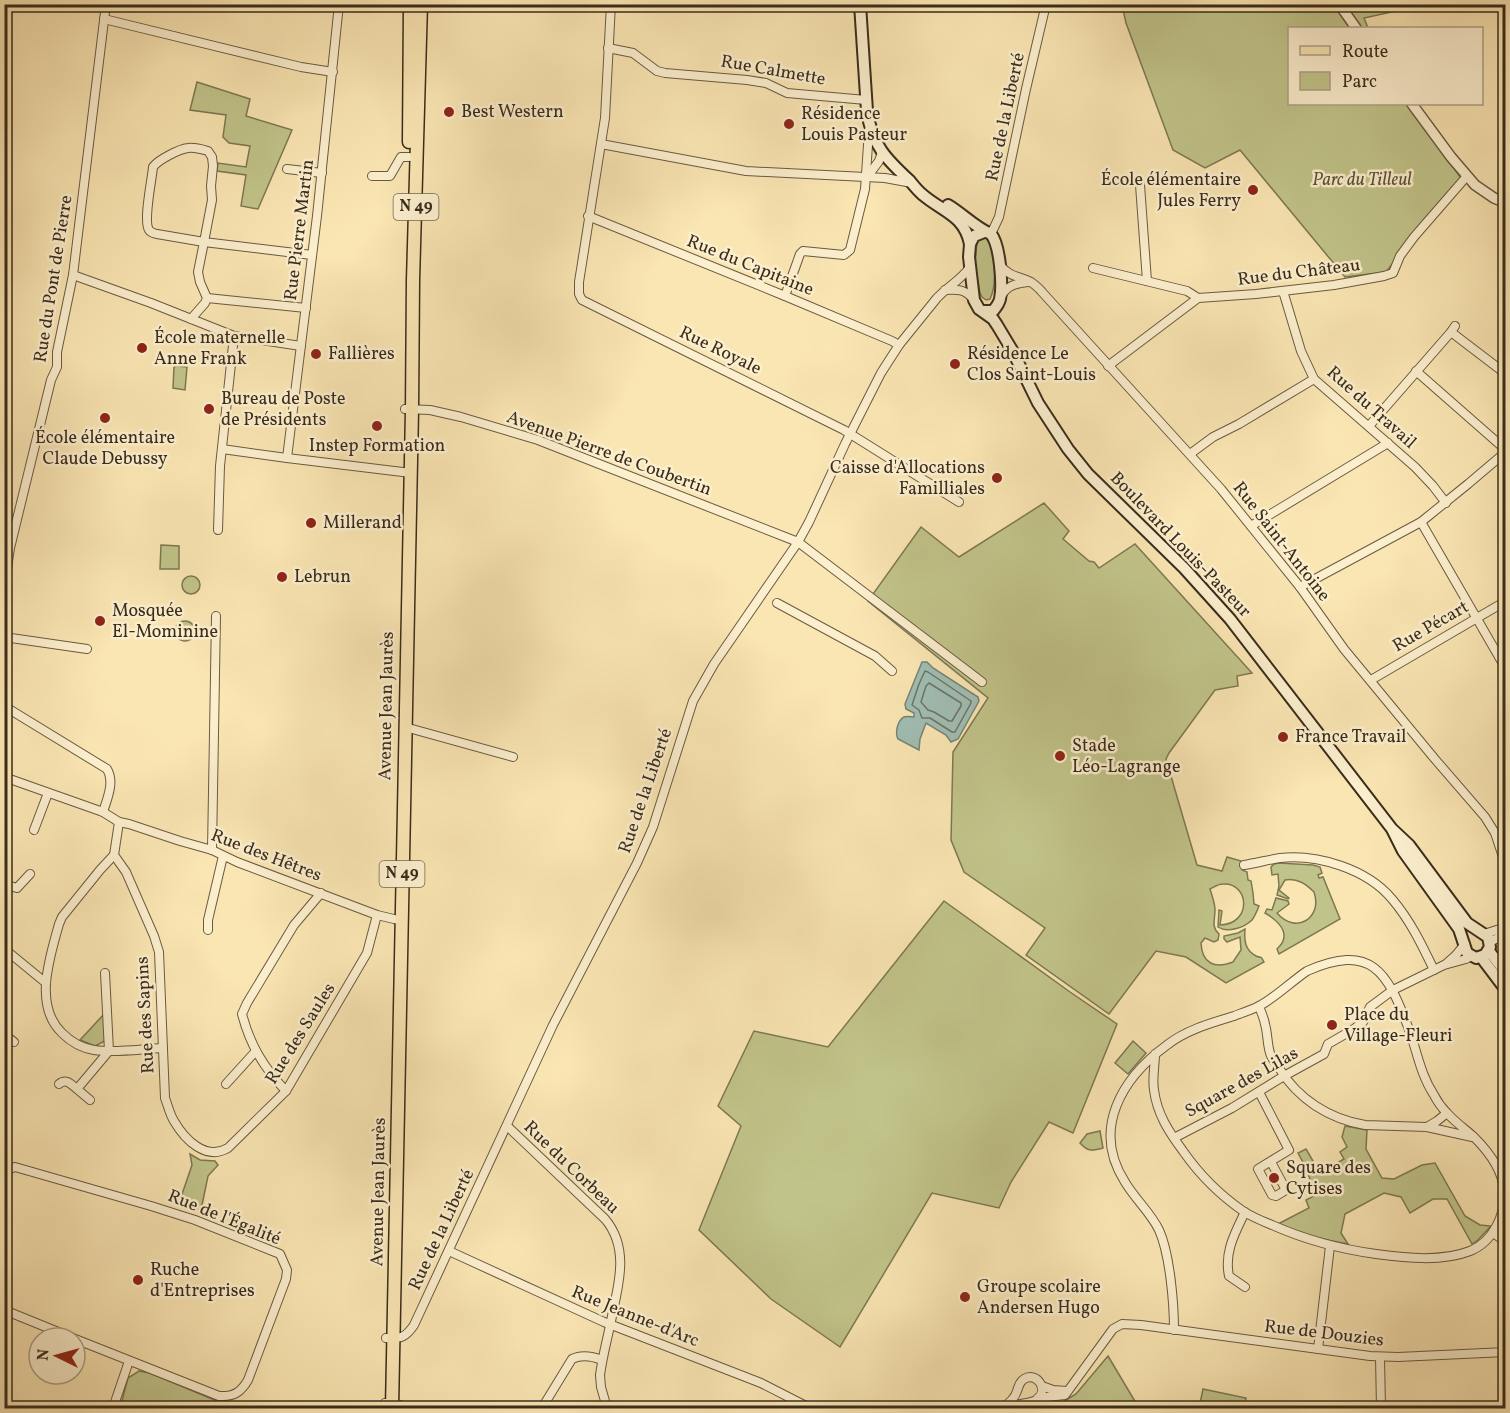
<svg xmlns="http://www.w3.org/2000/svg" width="1510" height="1413" viewBox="0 0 1510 1413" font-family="Vollkorn,serif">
	<rect width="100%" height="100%" fill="#fae6b3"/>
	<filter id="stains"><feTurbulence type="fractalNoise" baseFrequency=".00333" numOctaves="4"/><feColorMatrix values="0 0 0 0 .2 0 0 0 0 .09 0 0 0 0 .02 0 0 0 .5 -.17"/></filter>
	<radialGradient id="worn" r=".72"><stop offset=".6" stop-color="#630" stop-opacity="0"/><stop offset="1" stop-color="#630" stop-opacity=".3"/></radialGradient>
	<g fill="#c1c48a" stroke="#7d7853" stroke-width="1.5">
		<polygon points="1122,5 1423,5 1364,18 1368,28 1290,28 1290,104 1407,104 1461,178 1417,232 1386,272 1345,277 1240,150 1205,168 1173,150 1126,23"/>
		<polygon points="197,82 250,99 246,116 292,130 258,209 241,206 246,175 217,171 218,163 246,167 250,146 229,143 223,137 226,115 190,110"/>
		<path d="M985 237C996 247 997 285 990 299L986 300 982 297 980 293 975 265 977 240Z"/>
		<polygon points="177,366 187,367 185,390 173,388 174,367"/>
		<path d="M1044 503 1069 531 1063 539 1089 561 1094 562 1099 568 1135 544 1252 673 1237 676 1238 686 1215 690 1169 753 1166 759 1197 865 1222 871 1227 857 1241 861 1240 866 1242 870 1247 872 1248 880 1251 881 1253 893 1254 904 1259 906C1257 911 1255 916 1252 920 1244 928 1227 933 1218 927L1219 910 1222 911 1220 925C1253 924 1249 882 1223 884 1218 884 1214 887 1210 889 1212 896 1215 903 1215 910 1215 920 1211 927 1219 934L1218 940 1214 942 1205 938 1201 943C1202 964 1215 969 1233 962L1241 950 1240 937 1227 942 1224 939V936L1238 933 1245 929C1244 941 1245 950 1256 956 1263 959 1260 955 1264 962L1226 983 1186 957 1156 951 1109 1014 1026 955 1045 928 964 872 951 840 953 752 988 698 868 601 921 527 959 557Z"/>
		<polygon points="161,545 179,546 179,569 160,569"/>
		<circle cx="191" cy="585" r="9"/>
		<circle cx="185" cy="631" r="10"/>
		<path d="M1279 863 1313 865 1320 867 1322 873 1318 875 1319 878 1323 877 1340 919 1279 954 1277 949C1279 947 1282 944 1283 941 1288 929 1274 918 1265 913L1267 909 1272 910 1276 898 1288 901 1289 904 1277 913C1296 935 1323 918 1314 892 1306 884 1298 878 1285 880L1279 890 1289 898 1288 899 1277 895 1279 886 1278 874 1272 875 1271 867 1274 864Z"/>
		<polygon points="944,901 1070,992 1117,1024 1073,1133 1049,1122 1011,1182 999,1208 932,1193 840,1347 771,1299 699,1230 741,1126 718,1106 754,1031 828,1047"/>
		<polygon points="105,1013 105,1041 95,1046 80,1040"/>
		<polygon points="1133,1041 1146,1053 1128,1074 1115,1063"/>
		<path d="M1345 1126 1367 1130 1366 1149 1382 1178 1394 1179 1422 1165 1435 1163 1465 1216 1480 1225 1491 1226 1478 1240 1472 1244 1447 1199H1433L1410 1213 1401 1197 1384 1193 1345 1214 1341 1233 1348 1244C1322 1240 1302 1234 1278 1224L1309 1208 1306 1200 1316 1195 1305 1166 1298 1153 1306 1149 1320 1173 1344 1159 1340 1152 1347 1147 1342 1137Z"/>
		<path d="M1100 1131 1103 1148C1092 1151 1088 1152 1080 1143L1087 1134Z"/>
		<polygon points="190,1154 200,1160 215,1161 218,1165 208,1176 201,1210 179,1203 192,1165"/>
		<polygon points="1108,1356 1139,1408 1066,1408 1061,1403 1076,1394"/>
		<polygon points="139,1371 150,1373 229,1406 229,1408 120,1408 128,1378"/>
		<polygon points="1203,1389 1246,1398 1244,1408 1199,1408"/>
	</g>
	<path fill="#a0beb4" stroke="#778477" stroke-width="1.5" d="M922 662H927L933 668 978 697 979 701 958 739 951 742 946 735 926 723 920 739 919 750 898 739C895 733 897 721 904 717 906 716 912 717 914 717V713L906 709 905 704Z"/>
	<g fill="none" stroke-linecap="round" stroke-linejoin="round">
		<g stroke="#6c7568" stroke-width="1.5">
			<polygon points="925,671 928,672 971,701 971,703 955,732 952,732 930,718 922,718 919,710 912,705 919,684"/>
			<polygon points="929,683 961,703 961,706 952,721 949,721 934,712 928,710 921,702 926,686"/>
		</g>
		<g stroke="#695a42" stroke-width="10">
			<g id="minor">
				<polyline points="611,4 605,118 579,282 579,294 582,300 844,430 959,502"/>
				<polyline points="104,19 301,67 333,72"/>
				<polyline points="608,48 633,53 657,71 665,73 747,80 766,83 787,93 866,100"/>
				<polyline points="601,144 746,171 885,178 912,183"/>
				<polyline points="287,169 322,173"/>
				<polyline points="372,176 390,176 401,157 409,157"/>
				<polyline points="867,177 879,161 882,152"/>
				<polyline points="1140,185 1147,281"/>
				<polyline points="588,216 785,296 892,341 899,345"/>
				<polyline points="991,234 999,217 1026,89 1046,4"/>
				<path d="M1000 265C1011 278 1017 275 1031 282 1035 285 1039 288 1042 292L1221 489 1300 587 1344 649 1434 758 1485 817 1495 833 1506 866"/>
				<polyline points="1093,268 1187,291 1198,298"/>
				<polyline points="73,275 151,303 234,336 301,346"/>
				<path d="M945 290C958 289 965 289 974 300"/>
				<polyline points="1283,291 1301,351 1314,379 1415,467 1433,486 1446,503"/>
				<polyline points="785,296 800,254 803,251 844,255 850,250 865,189 869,130"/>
				<path d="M1001 297C1006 286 1016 283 1028 282"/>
				<polyline points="207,298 306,308"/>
				<path d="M191 319 205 303 207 298 200 282 198 272 204 242 157 234C153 233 151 233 149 230 143 221 152 179 153 167 158 160 179 149 188 148 195 147 201 149 208 151L212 157 213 166 211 186 212 200 204 242 312 255"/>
				<polyline points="1455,326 1451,332 1506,374"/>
				<polyline points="1108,366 1198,298 1256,294 1334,285 1384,276 1393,273 1400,256 1414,237 1467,176"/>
				<polyline points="1416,371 1506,450"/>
				<polyline points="405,409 430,410 461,417 538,440 798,542 982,682"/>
				<polyline points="1369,426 1451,332"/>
				<polyline points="222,449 287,458 411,473"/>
				<polyline points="1190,454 1213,437 1239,424 1314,379"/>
				<polyline points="287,458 317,216 339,4"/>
				<polyline points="1421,522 1506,669"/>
				<polyline points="1251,526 1388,443"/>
				<polyline points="218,530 220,466 234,336"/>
				<polyline points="1300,587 1421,522 1468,484 1501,456 1506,451"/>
				<polyline points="4,588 10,548 51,380 57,367 57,352 73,275 106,4"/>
				<polyline points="777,603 875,656 892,671"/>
				<polyline points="4,637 87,649"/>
				<polyline points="1371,680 1506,601"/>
				<path d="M4 706 107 769C115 782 107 799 103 812"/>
				<polyline points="405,727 513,757"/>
				<polyline points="4,777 103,812 119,822 129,824 180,841 212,850 237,862 377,915 394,919 402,920"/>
				<polyline points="34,830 48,793"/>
				<polyline points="212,850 216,616"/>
				<path d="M114 855 126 872 154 936 159 952 165 1098C168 1106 170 1115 174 1121 185 1140 206 1161 228 1148L286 1091 367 953 377 915"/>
				<path d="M114 855 100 870 62 917 59 924C50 957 33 1005 62 1033 71 1042 81 1048 94 1050 116 1053 140 1049 163 1048"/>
				<polyline points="114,855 119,822"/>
				<path d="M1244 865C1256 863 1268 860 1280 858 1318 854 1367 869 1392 899 1410 920 1422 945 1434 970"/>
				<polyline points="4,884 17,888 30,874"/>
				<polyline points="208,930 208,920 223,856"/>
				<polyline points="1484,934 1506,927"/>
				<polyline points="1490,942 1501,936 1506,931"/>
				<polyline points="7,951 46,983"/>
				<polyline points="1446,964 1456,955 1465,944"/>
				<path d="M1259 1006C1261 1012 1264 1018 1265 1024 1268 1035 1267 1046 1271 1056 1273 1060 1276 1064 1279 1068 1298 1099 1329 1119 1365 1125L1427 1127 1472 1137"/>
				<polyline points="4,1034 14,1042"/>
				<path d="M1155 1054C1155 1065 1152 1078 1154 1090 1157 1114 1169 1132 1183 1151 1199 1174 1220 1195 1243 1211 1252 1217 1262 1221 1272 1225 1306 1240 1339 1249 1376 1254 1406 1258 1442 1262 1470 1251 1493 1242 1506 1214 1504 1191 1503 1171 1488 1151 1474 1137 1465 1129 1455 1122 1447 1113 1442 1108 1437 1101 1434 1095 1420 1074 1417 1050 1408 1027 1387 971 1371 943 1307 971 1292 981 1275 998 1259 1006 1251 1010 1242 1013 1234 1016 1211 1023 1186 1030 1167 1045 1122 1078 1091 1129 1125 1182 1135 1199 1151 1213 1159 1230 1170 1254 1174 1304 1174 1330"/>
				<path d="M59 1084C66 1078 71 1084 77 1089L109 1051 105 973"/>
				<polyline points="226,1084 255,1052"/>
				<polyline points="77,1089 90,1100"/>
				<path d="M286 1091C264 1068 250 1045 242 1014L247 1003 294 925 321 893"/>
				<polyline points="1259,1092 1289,1150 1258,1169 1272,1195 1276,1196 1286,1190 1271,1162"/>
				<path d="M507 1126 605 1219C628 1246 620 1280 613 1311 609 1333 603 1353 600 1375L601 1387 607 1408"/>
				<polyline points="1427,1127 1437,1121 1447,1113"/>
				<polyline points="1174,1138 1232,1108 1284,1076 1324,1054 1328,1044 1354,1029 1363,1022 1370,1007 1393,990 1444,965 1466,959 1471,956"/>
				<path d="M4 1171 15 1167 151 1206 195 1220 280 1254 287 1270 286 1279 248 1380C241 1392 234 1397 219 1396L75 1339"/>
				<path d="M1245 1212C1235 1233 1224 1252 1229 1276L1245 1287"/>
				<polyline points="1493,1233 1506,1242"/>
				<polyline points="449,1251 604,1322 761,1383 810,1408"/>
				<polyline points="4,1310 73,1338"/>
				<path d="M386 1338C401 1339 406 1337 414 1325L553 1025 637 863 653 827 693 701 714 664 798 542 809 522 845 444 881 373 899 345 937 298C947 287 961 280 970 267"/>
				<polyline points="1318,1349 1330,1246"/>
				<polyline points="1380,1357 1381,1408"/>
				<polyline points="1042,1386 1053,1390 1067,1391"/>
				<polyline points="1038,1398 1065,1395 1113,1329 1122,1324 1141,1325 1370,1356 1398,1357 1506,1352"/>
				<polyline points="385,1403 400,1405 412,1408"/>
				<polyline points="113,1408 129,1361"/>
				<path d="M542 1408 572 1359C582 1354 592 1356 602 1360"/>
				<path d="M1002 1408C1008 1404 1015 1398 1017 1391 1019 1386 1019 1382 1024 1379 1037 1371 1050 1391 1036 1400 1033 1402 1010 1406 1004 1407"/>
			</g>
		</g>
		<g stroke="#695a42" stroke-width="12">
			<g id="tertiary">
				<polyline points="1339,4 1356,28"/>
				<polyline points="1412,104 1451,157 1475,185 1494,198 1506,203"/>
			</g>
		</g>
		<g stroke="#392c1c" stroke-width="14">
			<g id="secondary">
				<path d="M860 4 867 111C872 145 886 159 910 181 914 186 918 191 923 195 943 212 964 215 970 244"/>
				<path d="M948 205C963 214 976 228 991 234 1000 245 1003 285 1000 299 999 304 996 307 993 311H983"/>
				<polyline points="984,232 974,236 970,244 969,257 974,300 979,309 993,319 997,325 1012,350 1038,403 1068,449 1088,474 1184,568 1230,619 1392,829 1403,851 1459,929 1467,953 1476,958 1485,955 1490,947 1488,937 1467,923 1409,845 1392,829"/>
				<polyline points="1489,951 1506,973"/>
				<polyline points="1481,957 1506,990"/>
			</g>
		</g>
		<g stroke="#392c1c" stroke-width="15">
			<g id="primary">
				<polyline points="409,142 410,4"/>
				<polyline points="392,1408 412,410 413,280 421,4"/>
			</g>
		</g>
		<use href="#minor" stroke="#fcefce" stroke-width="8"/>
		<use href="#tertiary" stroke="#fcefce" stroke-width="9"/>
		<use href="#secondary" stroke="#fcefce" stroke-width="10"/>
		<use href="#primary" stroke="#fae6b3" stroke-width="12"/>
	</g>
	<g fill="#8f2418" stroke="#fcefce" stroke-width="2">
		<circle cx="449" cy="112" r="6"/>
		<circle cx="789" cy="124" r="6"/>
		<circle cx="1253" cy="190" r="6"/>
		<circle cx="142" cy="348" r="6"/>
		<circle cx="316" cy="354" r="6"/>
		<circle cx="955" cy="364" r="6"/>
		<circle cx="209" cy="409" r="6"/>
		<circle cx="105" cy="418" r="6"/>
		<circle cx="377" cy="426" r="6"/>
		<circle cx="997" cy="478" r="6"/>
		<circle cx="311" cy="523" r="6"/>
		<circle cx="282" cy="577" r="6"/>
		<circle cx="100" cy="621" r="6"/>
		<circle cx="1283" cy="737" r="6"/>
		<circle cx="1060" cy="756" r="6"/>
		<circle cx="1332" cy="1025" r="6"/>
		<circle cx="1274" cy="1178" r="6"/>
		<circle cx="138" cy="1280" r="6"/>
		<circle cx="965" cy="1297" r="6"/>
	</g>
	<g text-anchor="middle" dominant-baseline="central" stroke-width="5" stroke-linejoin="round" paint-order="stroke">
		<g fill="#fcefce" stroke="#746651" stroke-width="1.5">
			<rect x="393.5" y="194" width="45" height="26" rx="4.5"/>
			<rect x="379.5" y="861" width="45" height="26" rx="4.5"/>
		</g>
		<g font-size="16" font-weight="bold" fill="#392c1c">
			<text x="416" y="207">N 49</text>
			<text x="402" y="874">N 49</text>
		</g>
		<g font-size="18" fill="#392c1c" stroke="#fcefce">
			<text transform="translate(773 71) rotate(10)">Rue Calmette</text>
			<text transform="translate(1006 117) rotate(-78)">Rue de la Liberté</text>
			<text transform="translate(300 230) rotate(-83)">Rue Pierre Martin</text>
			<text transform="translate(750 266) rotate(22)">Rue du Capitaine</text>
			<text transform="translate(1299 273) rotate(-7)">Rue du Château</text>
			<text transform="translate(54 279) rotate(-81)">Rue du Pont de Pierre</text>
			<text transform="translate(720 351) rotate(26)">Rue Royale</text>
			<text transform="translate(1371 408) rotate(42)">Rue du Travail</text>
			<text transform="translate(609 454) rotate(20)">Avenue Pierre de Coubertin</text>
			<text transform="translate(1281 542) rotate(52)">Rue Saint-Antoine</text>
			<text transform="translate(1180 545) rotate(46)">Boulevard Louis-Pasteur</text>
			<text transform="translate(1431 627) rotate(-30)">Rue Pécart</text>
			<text transform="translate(387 706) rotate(-89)">Avenue Jean Jaurès</text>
			<text transform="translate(646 791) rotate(-71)">Rue de la Liberté</text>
			<text transform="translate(266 856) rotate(21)">Rue des Hêtres</text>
			<text transform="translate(146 1015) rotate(-93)">Rue des Sapins</text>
			<text transform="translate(301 1034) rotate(-58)">Rue des Saules</text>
			<text transform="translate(1242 1083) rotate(-29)">Square des Lilas</text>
			<text transform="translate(571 1168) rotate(44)">Rue du Corbeau</text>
			<text transform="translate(379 1192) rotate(-89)">Avenue Jean Jaurès</text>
			<text transform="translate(224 1218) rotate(22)">Rue de l'Égalité</text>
			<text transform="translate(442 1230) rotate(-65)">Rue de la Liberté</text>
			<text transform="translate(635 1317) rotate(22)">Rue Jeanne-d'Arc</text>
			<text transform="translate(1324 1334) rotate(7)">Rue de Douzies</text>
		</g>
		<g font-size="18" fill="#392c1c" stroke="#fcefce" text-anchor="start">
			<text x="461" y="112">Best Western</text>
			<text x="801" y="114">Résidence<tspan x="801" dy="21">Louis Pasteur</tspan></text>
			<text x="1241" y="180" text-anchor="end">École élémentaire<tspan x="1241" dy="21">Jules Ferry</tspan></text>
			<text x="154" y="338">École maternelle<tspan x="154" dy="21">Anne Frank</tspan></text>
			<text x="328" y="354">Fallières</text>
			<text x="967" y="354">Résidence Le<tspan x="967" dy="21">Clos Saint-Louis</tspan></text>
			<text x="221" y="399">Bureau de Poste<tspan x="221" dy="21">de Présidents</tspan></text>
			<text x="105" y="438" text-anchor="middle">École élémentaire<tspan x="105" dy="21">Claude Debussy</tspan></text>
			<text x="377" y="446" text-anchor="middle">Instep Formation</text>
			<text x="985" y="468" text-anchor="end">Caisse d'Allocations<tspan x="985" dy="21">Familliales</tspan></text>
			<text x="323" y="523">Millerand</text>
			<text x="294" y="577">Lebrun</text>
			<text x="112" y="611">Mosquée<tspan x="112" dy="21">El-Mominine</tspan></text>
			<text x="1295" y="737">France Travail</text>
			<text x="1072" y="746">Stade<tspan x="1072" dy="21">Léo-Lagrange</tspan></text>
			<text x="1344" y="1015">Place du<tspan x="1344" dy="21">Village-Fleuri</tspan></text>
			<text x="1286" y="1168">Square des<tspan x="1286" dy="21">Cytises</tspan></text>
			<text x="150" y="1270">Ruche<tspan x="150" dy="21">d'Entreprises</tspan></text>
			<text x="977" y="1287">Groupe scolaire<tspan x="977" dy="21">Andersen Hugo</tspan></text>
		</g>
		<g font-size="18" font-style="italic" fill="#5b5238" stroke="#fcefce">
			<text x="1362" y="180">Parc du Tilleul</text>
		</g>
	</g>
	<rect width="1510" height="1413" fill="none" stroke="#fae6b3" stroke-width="24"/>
	<rect x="6" y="6" width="1498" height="1401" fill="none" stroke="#392c1c" stroke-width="3"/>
	<rect x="12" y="12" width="1486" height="1389" fill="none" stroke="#392c1c" stroke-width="1.5"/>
	<rect x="1288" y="27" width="195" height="78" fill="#fcefce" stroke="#aea187" stroke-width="1.5"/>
	<rect x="1300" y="46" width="30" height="9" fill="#fae6b3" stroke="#aea187" stroke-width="1.5"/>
	<text x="1342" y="57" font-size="18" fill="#392c1c">Route</text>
	<rect x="1300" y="72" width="30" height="18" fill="#c1c48a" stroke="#aea187" stroke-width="1.5"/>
	<text x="1342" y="87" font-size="18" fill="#392c1c">Parc</text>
	<g transform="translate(57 1356) rotate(275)"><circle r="28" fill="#fcefce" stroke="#aea187" stroke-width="1.5"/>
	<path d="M0-4.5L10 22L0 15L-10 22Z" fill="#8f2418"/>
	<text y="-9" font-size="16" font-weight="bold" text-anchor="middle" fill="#392c1c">N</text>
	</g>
	<rect width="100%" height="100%" filter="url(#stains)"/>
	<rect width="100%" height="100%" fill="url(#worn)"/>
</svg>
